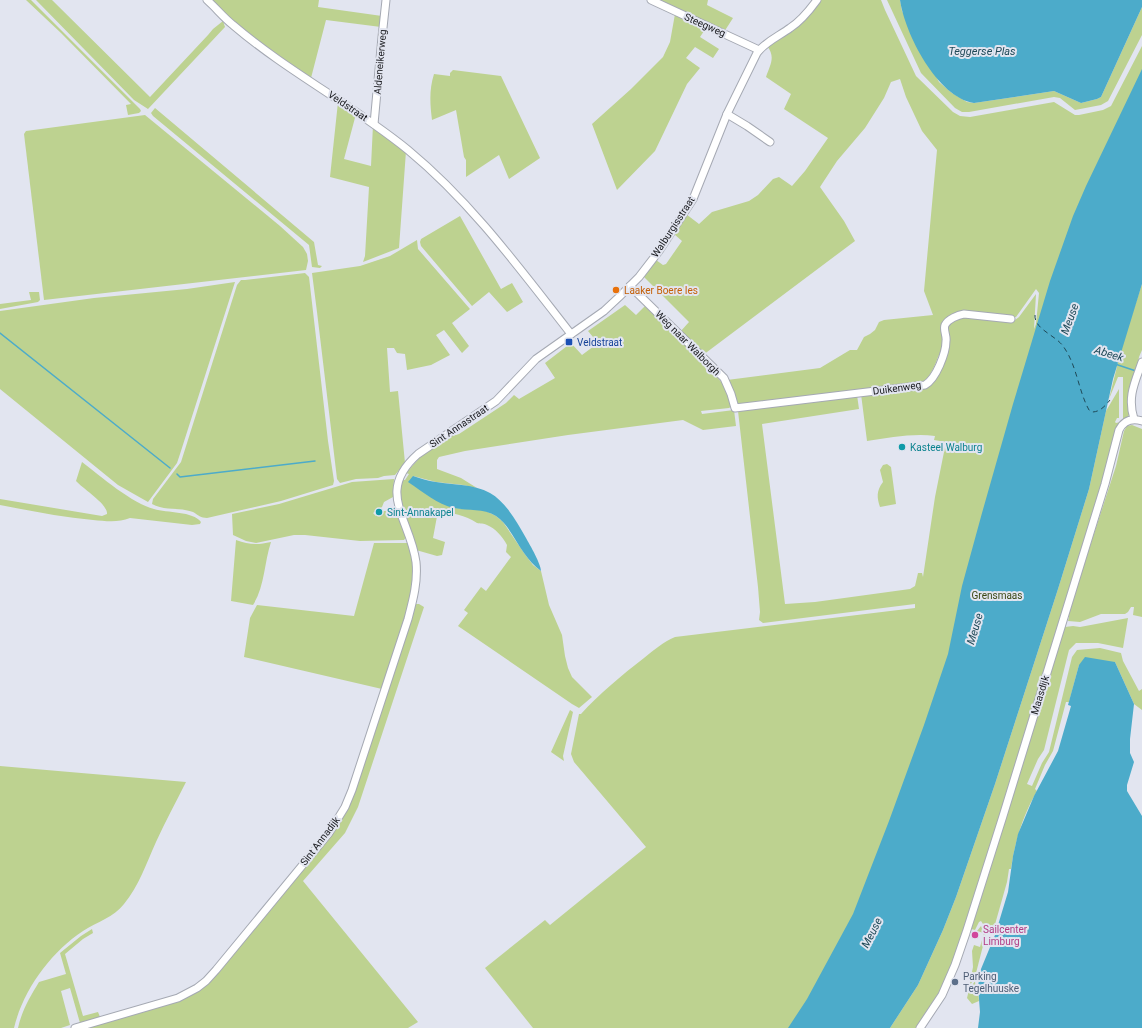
<svg xmlns="http://www.w3.org/2000/svg" width="1142" height="1028" viewBox="0 0 1142 1028" font-family="Roboto,sans-serif">
	<rect width="100%" height="100%" fill="#e2e5f0"/>
	<g fill="#bdd290">
		<polygon points="26,0 31,0 140,109 141,111 139,113 128,115 126,105 131,104 61,33"/>
		<polygon points="36,0 52,0 150,97 208,35 213,29 223,21 225,27 148,109 134,100"/>
		<polygon points="211,0 319,0 318,7 382,16 381,27 326,20 311,78 248,34"/>
		<polygon points="660,0 708,0 707,5 733,18 724,32 660,2"/>
		<path d="M819 0H881L885 10 916 76 953 112 960 116 970 117 1054 102 1075 115H1079L1103 110 1111 106 1142 46V166L1107 254 1083 330 1060 415V504L1019 658 995 737 963 816 924 895 891 975 859 1028H533L485 968 545 920 550 925 646 847 574 762 571 754 579 714H581C599 694 622 675 644 658 654 650 663 642 675 637L915 608V604L763 623 759 620 760 612 758 587 738 411 741 409 857 395 859 409 762 424 785 604 815 602 910 589 915 586 918 573H922L923 577 935 497 946 442 934 440 935 436C913 433 889 438 867 441L861 394C876 393 920 394 931 384 940 374 945 357 948 344 949 338 945 332 946 326 951 320 958 316 966 315L1015 320 1019 317 1036 294 1034 329 1036 324 1039 293 1036 289 1016 317C999 319 973 309 958 315 935 323 948 329 944 343 943 348 940 353 938 357 928 385 921 386 892 386L743 405 735 404 727 380 820 368 850 350H857L864 337 870 334 875 330 879 322 884 320 933 315 924 291 937 150 922 131 906 97 900 79 891 82 884 98 865 128 837 161 820 187 844 221 855 241 703 355 680 332 689 322 644 277 656 260 663 265 666 264 682 241 674 234 686 214 699 224 712 212 749 201 758 195 773 179 779 177 792 186 805 171 828 138 784 109 791 94 766 77C770 65 776 57 767 46 786 33 806 21 819 0Z"/>
		<polygon points="887,0 900,0 902,11 939,82 952,93 967,102 974,103 1054,91 1081,103 1097,99 1101,97 1142,7 1142,35 1108,101 1101,105 1075,110 1060,98 1054,97 969,112 962,112 955,108 921,73"/>
		<polygon points="675,14 706,28 700,37 719,49 713,58 695,47 686,58 700,68 687,84 655,151 617,190 592,124 631,89 663,57 670,42"/>
		<path d="M453 70 501 76 540 158 509 179 499 155 466 177V160L464 157 456 110 432 120C430 104 429 90 434 74L450 76V73Z"/>
		<polygon points="338,102 356,114 344,159 371,166 373,125 406,151 399,248 363,262 365,256 369,187 330,177"/>
		<polygon points="155,108 314,242 318,265 322,266 320,268 312,267 309,245 153,116 151,113"/>
		<polygon points="145,115 280,226 303,247 307,254 308,261 306,270 44,300 24,134 26,131"/>
		<polygon points="460,216 501,289 512,283 523,302 507,312 489,292 472,306 421,246 420,242 421,239"/>
		<polygon points="417,240 418,249 470,309 452,323 469,346 462,353 444,330 436,335 450,355 431,365 407,370 405,354 397,353 394,348 387,348 390,392 398,391 405,463 395,475 384,476 378,478 356,479 340,483 337,479 335,462 317,312 312,273 360,266 390,256"/>
		<path d="M305 273 309 277 328 441 334 481 333 485 281 501 207 518C201 518 198 515 193 512 180 507 164 511 152 504L153 499 181 462 237 285 241 280H245Z"/>
		<polygon points="235,282 180,454 177,463 148,502 118,485 0,389 0,311 94,298 187,289"/>
		<polygon points="1142,284 1142,350 1139,357 1130,412 1128,417 1123,421 1123,377 1118,377 1109,399 1123,342"/>
		<polygon points="29,292 39,292 40,300 38,302 0,309 0,304 31,300"/>
		<path d="M647 304 703 360 712 372 726 387 732 406 729 408 701 411 702 414 734 410 736 426 703 430 683 420 568 435 465 451 439 457 437 460V469L461 478 477 488 463 485 436 482 413 476 455 508 484 510 496 516 503 522 524 553 533 565 541 571 549 605 562 635 565 656 568 668 572 677 592 697 579 708 572 704 458 626 468 613 464 610 481 587 486 591 511 557 506 552 507 545C503 537 495 528 487 525 484 523 480 524 477 523 465 515 452 513 438 511L433 538 445 542 442 555 437 556 416 550C409 529 395 502 402 480H405L409 474 406 473 422 455 452 434 456 435 459 434 506 403 514 395 519 399 555 378 545 363 571 343 582 355 598 343 588 331 625 305 636 315Z"/>
		<polygon points="1119,389 1119,418 1117,418 1115,422 1116,423 1121,422 1109,465 972,906 945,983 918,1028 890,1028 918,985 943,930 956,897 995,784 1058,589 1089,489 1106,411"/>
		<polygon points="1132,425 1142,429 1142,617 1133,615 1134,607 1131,607 1128,612 1125,614 1101,614 1080,622 1068,621 1069,617 1067,617 1116,466 1124,431 1127,426"/>
		<path d="M82 462C100 476 133 504 154 509 167 513 193 511 201 522L200 524 192 525 130 518C118 523 105 521 93 520 61 517 31 511 0 505V499L102 516 107 514C108 504 83 489 76 481Z"/>
		<path d="M887 464 891 467 896 504 880 507C877 498 876 491 883 482L880 470 883 465Z"/>
		<polygon points="394,479 393,497 384,502 382,507 373,513 376,516 384,511 397,510 407,536 404,540 360,541 305,535 294,535 256,543 246,541 233,535 232,514 279,504 352,482"/>
		<path d="M236 540C249 545 258 545 271 542 264 563 265 586 253 605L231 601Z"/>
		<polygon points="374,543 407,543 410,545 415,573 412,598 382,689 244,657 250,618 257,605 354,616"/>
		<polygon points="415,604 419,604 424,607 358,807 345,833 303,881 418,1022 408,1028 84,1028 112,1021 181,999 196,992 283,893 337,827 348,809"/>
		<path d="M1128 618 1123 648 1098 643H1076L1069 650 1044 750 1038 759 1027 784 1032 786 1042 763 1049 752 1072 657 1077 650 1100 648 1121 653 1123 661 1139 691 1142 689V710L1134 704 1115 662 1079 665 1069 702H1066L1053 751 1045 765 1035 789 1037 791C1023 815 1015 841 1011 869H1009L1007 882 992 935 987 930 981 921 979 922 975 930 971 929 1065 627 1073 626 1080 627Z"/>
		<polygon points="570,710 573,712 563,756 564,761 551,752"/>
		<path d="M0 766 186 782C176 802 165 822 156 842 146 864 139 886 124 904 114 917 97 922 83 931 51 952 23 990 14 1028H0Z"/>
		<polygon points="981,926 986,934 975,977 969,987 973,967 972,951 974,945 980,947 984,933 977,931"/>
		<path d="M92 929 93 933 83 939 65 954 83 1016 98 1012 100 1017 80 1023 70 988 61 991 70 1025 61 1028H18C22 1010 30 997 39 982L66 974 60 953 81 936Z"/>
		<polygon points="975,981 976,993 978,992 979,1001 972,1004 967,998 969,990"/>
	</g>
	<g fill="#4cabca">
		<path d="M900 0H1142V7L1101 97 1097 99 1081 103 1054 91 974 103C937 97 905 34 900 0Z"/>
		<polygon points="1142,69 1142,284 1113,379 1089,489 1058,589 995,784 956,897 943,930 918,985 890,1028 788,1028 807,999 853,914 889,821 924,725 948,654 962,586 982,513 1013,404 1050,281 1073,216 1086,186"/>
		<path d="M413 476C420 478 428 481 436 482 454 485 474 484 490 493 506 502 517 522 526 538 530 545 541 564 541 571 534 566 529 560 524 553 515 541 509 525 496 516 483 508 469 511 454 508 437 504 423 492 408 482Z"/>
		<polygon points="1085,657 1115,662 1134,704 1130,739 1130,753 1134,762 1127,785 1127,791 1142,816 1142,1028 978,1028 980,1012 978,986 981,969 995,935 1008,892 1013,856 1018,834 1034,796 1058,751 1071,706 1068,705 1079,665"/>
	</g>
	<g fill="none" stroke-linecap="round" stroke-linejoin="round">
		<g stroke="#4cabca" stroke-width="1.5">
			<polyline points="0,333 170,468"/>
			<polyline points="1115,364 1136,371"/>
			<polyline points="177,474 180,477 315,461"/>
		</g>
		<path stroke="#1f4957" stroke-width="1" stroke-dasharray="5 4" stroke-linecap="butt" d="M1035 315C1034 329 1055 335 1063 346 1077 365 1078 390 1089 410L1092 412C1100 412 1105 406 1110 400"/>
		<g stroke="#a5a9b3" stroke-width="9">
			<g id="minor">
				<path d="M207 0C216 8 224 18 233 25 288 72 353 105 408 150 472 203 520 269 571 334"/>
				<polyline points="651,0 759,50"/>
				<polyline points="727,114 747,126 770,142"/>
				<polyline points="374,124 382,37 386,0"/>
				<path d="M630 286 724 378 731 394 735 408 925 385C936 379 946 353 946 341 947 336 943 330 945 325 948 319 958 315 964 314L1011 319"/>
				<path d="M1134 419C1127 397 1135 382 1142 362"/>
				<path d="M75 1028 178 998 197 988 206 981 216 970 329 833 345 807 352 790 408 619C413 600 418 582 416 562 410 518 375 492 418 454L496 401 536 359 604 311 619 297 639 277 659 251 693 199 727 114 757 53C765 42 779 36 790 28 801 21 809 11 817 0"/>
				<path d="M920 1028 942 995 955 965 966 933 1003 816 1105 484 1119 430C1124 420 1132 418 1142 421"/>
			</g>
		</g>
		<use href="#minor" stroke="#fff" stroke-width="7"/>
	</g>
	<circle fill="#e8710a" stroke="#e2e5f0" stroke-width="1.5" cx="616" cy="290" r="4"/>
	<rect fill="#1a4fb4" stroke="#e2e5f0" stroke-width="1.5" x="565" y="338" width="8" height="8" rx="2"/>
	<g fill="#0f9aa8" stroke="#e2e5f0" stroke-width="1.5">
		<circle cx="902" cy="447" r="4"/>
		<circle cx="379" cy="512" r="4"/>
	</g>
	<circle fill="#d1479c" stroke="#e2e5f0" stroke-width="1.5" cx="975" cy="935" r="4"/>
	<circle fill="#5c6f8a" stroke="#e2e5f0" stroke-width="1.5" cx="955" cy="982" r="4"/>
	<g text-anchor="middle" dominant-baseline="central" stroke-width="4" stroke-linejoin="round" paint-order="stroke">
		<g font-size="10" fill="#191a1e" stroke="#e2e5f0">
			<text transform="translate(705 25) rotate(24)">Steegweg</text>
			<text transform="translate(380 62) rotate(-85)">Aldeneikerweg</text>
			<text transform="translate(348 106) rotate(34)">Veldstraat</text>
			<text transform="translate(673 227) rotate(-57)">Walburgisstraat</text>
			<text transform="translate(688 343) rotate(45)">Weg naar Walborgh</text>
			<text transform="translate(897 388) rotate(-8)">Duikenweg</text>
			<text transform="translate(459 426) rotate(-34)">Sint Annastraat</text>
			<text transform="translate(1040 695) rotate(-73)">Maasdijk</text>
			<text transform="translate(320 841) rotate(-53)">Sint Annadijk</text>
		</g>
		<g font-size="10" fill="#c56008" stroke="#e2e5f0" text-anchor="start">
			<text x="624" y="290">Laaker Boere Ies</text>
		</g>
		<g font-size="10" fill="#164399" stroke="#e2e5f0" text-anchor="start">
			<text x="577" y="342">Veldstraat</text>
		</g>
		<g font-size="10" fill="#0d838f" stroke="#e2e5f0" text-anchor="start">
			<text x="910" y="447">Kasteel Walburg</text>
			<text x="387" y="512">Sint-Annakapel</text>
		</g>
		<g font-size="10" fill="#3a4813" stroke="#e2e5f0">
			<text x="997" y="595">Grensmaas</text>
		</g>
		<g font-size="10" fill="#b23c85" stroke="#e2e5f0" text-anchor="start">
			<text x="983" y="929">Sailcenter<tspan x="983" dy="12">Limburg</tspan></text>
		</g>
		<g font-size="10" fill="#4e5e75" stroke="#e2e5f0" text-anchor="start">
			<text x="963" y="976">Parking<tspan x="963" dy="12">Tegelhuuske</tspan></text>
		</g>
		<g font-size="11" font-style="italic" fill="#1f4957" stroke="#e2e5f0">
			<text x="982" y="51">Teggerse Plas</text>
			<text transform="translate(1070 319) rotate(-70)">Meuse</text>
			<text transform="translate(1109 354) rotate(17)">Abeek</text>
			<text transform="translate(975 629) rotate(-73)">Meuse</text>
			<text transform="translate(872 933) rotate(-63)">Meuse</text>
		</g>
	</g>
</svg>
